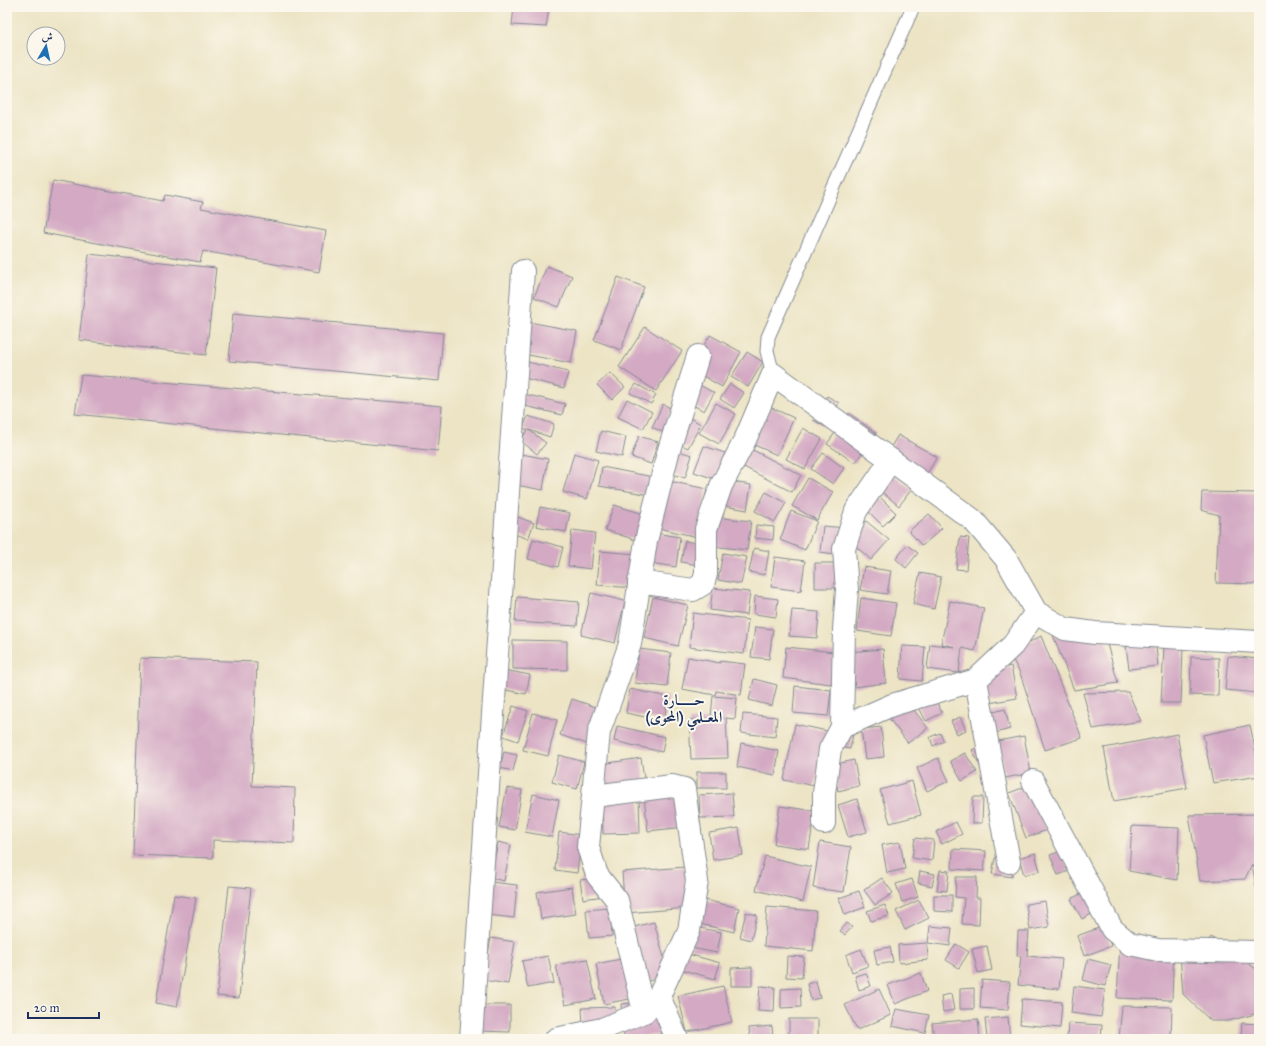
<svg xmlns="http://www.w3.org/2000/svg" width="1266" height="1046" viewBox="0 0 1266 1046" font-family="'IM FELL Great Primer',Amiri,serif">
	<rect width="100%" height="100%" fill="#fbf7ec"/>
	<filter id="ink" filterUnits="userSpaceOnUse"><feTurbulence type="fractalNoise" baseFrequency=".025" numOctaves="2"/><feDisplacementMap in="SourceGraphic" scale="8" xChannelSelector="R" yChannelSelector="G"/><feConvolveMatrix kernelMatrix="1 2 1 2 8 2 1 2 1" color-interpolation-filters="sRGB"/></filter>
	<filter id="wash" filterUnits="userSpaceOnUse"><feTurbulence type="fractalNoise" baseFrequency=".012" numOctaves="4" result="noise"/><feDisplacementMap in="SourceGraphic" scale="16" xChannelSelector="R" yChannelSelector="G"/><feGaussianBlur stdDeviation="0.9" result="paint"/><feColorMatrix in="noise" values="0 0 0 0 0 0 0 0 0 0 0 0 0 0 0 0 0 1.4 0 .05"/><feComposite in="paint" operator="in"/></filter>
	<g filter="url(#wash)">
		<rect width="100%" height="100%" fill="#ece4c4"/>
		<g id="blocks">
			<g fill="#d3a9c3">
				<polygon points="514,7 549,7 546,27 512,25"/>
				<polygon points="53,180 163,201 165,195 203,202 201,208 326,231 319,272 203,251 200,262 43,233"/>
				<polygon points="89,254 216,268 206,355 79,340"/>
				<polygon points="547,266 572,276 559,307 534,297"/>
				<polygon points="618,277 644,287 621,350 594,340"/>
				<polygon points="233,313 443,333 439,381 229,361"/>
				<polygon points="529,322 577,331 571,363 523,354"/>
				<polygon points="645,327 682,351 656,391 619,367"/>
				<polygon points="710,335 741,352 722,387 691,369"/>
				<polygon points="747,352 763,362 748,387 731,377"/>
				<polygon points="524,361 568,372 564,388 520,377"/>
				<polygon points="610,373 625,387 612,400 597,385"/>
				<polygon points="81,375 442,406 438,451 75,414"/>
				<polygon points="696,383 714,393 704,411 685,401"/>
				<polygon points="636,384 656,395 651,404 630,393"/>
				<polygon points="730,384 744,393 734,408 720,399"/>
				<polygon points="524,394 565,404 562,415 521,405"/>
				<polygon points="827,396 839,403 826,427 813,420"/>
				<polygon points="627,399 652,412 643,429 618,417"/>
				<polygon points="716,403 736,414 719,444 699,433"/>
				<polygon points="663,404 672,409 662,432 652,427"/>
				<polygon points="770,407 794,418 777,455 752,444"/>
				<polygon points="849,413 876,433 855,463 827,444"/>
				<polygon points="528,416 554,424 550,437 529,430 546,443 537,454 520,440 528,430 523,428"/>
				<polygon points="686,416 701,424 688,448 673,441"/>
				<polygon points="803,428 822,439 805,469 786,459"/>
				<polygon points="601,431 626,437 622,457 596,451"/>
				<polygon points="898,435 937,457 924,479 885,457"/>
				<polygon points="639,436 658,442 651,464 631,457"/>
				<polygon points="704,446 725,453 715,479 694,472"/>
				<polygon points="749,448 801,475 792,492 740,465"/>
				<polygon points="678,451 692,455 685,478 672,474"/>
				<polygon points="516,453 548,459 543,490 510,484"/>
				<polygon points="574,453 598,460 587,499 563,492"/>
				<polygon points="823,453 844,468 833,484 811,469"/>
				<polygon points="880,465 912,489 899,506 868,481"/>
				<polygon points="602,467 653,477 650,495 599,486"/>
				<polygon points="808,478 833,492 817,520 792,506"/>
				<polygon points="664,480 707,489 697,537 654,527"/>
				<polygon points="727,481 751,485 747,510 724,506"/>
				<polygon points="873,490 896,513 883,526 860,503"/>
				<polygon points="766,492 786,503 775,522 755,511"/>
				<polygon points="1202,492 1259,493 1259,584 1216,583 1219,515 1201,510"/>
				<polygon points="614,505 644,514 636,540 605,530"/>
				<polygon points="540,507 570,513 566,532 536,526"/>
				<polygon points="791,511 817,521 805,550 780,540"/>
				<polygon points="929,514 942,528 922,546 909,531"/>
				<polygon points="518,517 534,523 528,539 512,533"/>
				<polygon points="714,517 751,521 747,550 711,546"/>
				<polygon points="866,521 889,540 871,560 849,540"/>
				<polygon points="756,525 774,527 773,540 755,538"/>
				<polygon points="823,526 846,528 843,555 820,552"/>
				<polygon points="572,530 595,533 591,569 568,566"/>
				<polygon points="655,533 680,537 676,567 650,563"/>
				<polygon points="960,537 969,538 966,570 956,569"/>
				<polygon points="533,539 563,547 558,567 528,559"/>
				<polygon points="685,541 702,544 698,565 681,562"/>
				<polygon points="907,545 918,553 906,568 896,559"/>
				<polygon points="754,548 769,551 765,575 749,572"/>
				<polygon points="600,551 636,554 633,588 597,585"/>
				<polygon points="723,553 747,557 741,584 718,580"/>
				<polygon points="775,557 805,561 801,591 771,587"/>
				<polygon points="815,563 842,563 841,588 815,588"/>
				<polygon points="864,567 891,571 887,594 860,590"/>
				<polygon points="920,573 941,577 934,609 913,604"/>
				<polygon points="713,588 750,592 747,615 710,610"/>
				<polygon points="591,593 625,601 615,643 581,635"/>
				<polygon points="755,596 778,599 776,617 754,614"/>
				<polygon points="517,597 579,602 577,626 515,622"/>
				<polygon points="653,597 688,605 678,646 644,638"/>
				<polygon points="861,598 896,603 891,636 857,631"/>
				<polygon points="950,601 984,608 975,651 962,648 959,673 927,669 930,644 955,647 941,644"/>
				<polygon points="792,610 819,612 817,638 789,636"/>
				<polygon points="693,613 748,620 744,654 689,647"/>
				<polygon points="755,627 773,629 769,659 751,657"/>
				<polygon points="1154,627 1158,666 1129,669 1124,630"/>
				<polygon points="1053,635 1105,637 1118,683 1074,690"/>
				<polygon points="1041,636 1082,738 1045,750 1020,673 1009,653"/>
				<polygon points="513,640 567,641 567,670 513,669"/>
				<polygon points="902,646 925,647 922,681 900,679"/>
				<polygon points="786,647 835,652 831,684 783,678"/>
				<polygon points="1164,647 1183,648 1181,703 1161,703"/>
				<polygon points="639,649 671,653 667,687 635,683"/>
				<polygon points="883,649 886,683 853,687 849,652"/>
				<polygon points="1228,656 1259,659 1259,693 1225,690"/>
				<polygon points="688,657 720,663 720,661 745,664 741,695 716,691 715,695 682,689"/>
				<polygon points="1191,657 1219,658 1218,696 1190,695"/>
				<polygon points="140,658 257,662 252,786 295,788 294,843 213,840 213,858 133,855"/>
				<polygon points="1011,666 1017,698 989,703 983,671"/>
				<polygon points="504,670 530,675 526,694 501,689"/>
				<polygon points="754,679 777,685 772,706 749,700"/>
				<polygon points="795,686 831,690 828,716 793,713"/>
				<polygon points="630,689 668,697 664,721 626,713"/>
				<polygon points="932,692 942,713 926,721 915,700"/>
				<polygon points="1128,692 1141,721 1093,729 1083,693"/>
				<polygon points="713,696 737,698 735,719 726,718 728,758 691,759 689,720 724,718 711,717"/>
				<polygon points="572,699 599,708 587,744 560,735"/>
				<polygon points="906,700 928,728 908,743 887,716"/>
				<polygon points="513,706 528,711 518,741 503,736"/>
				<polygon points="1005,709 1010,729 995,733 990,713"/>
				<polygon points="533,713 557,720 548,756 523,750"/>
				<polygon points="743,714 777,717 775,737 741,733"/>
				<polygon points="960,717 966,730 957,734 951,721"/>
				<polygon points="795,724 827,731 815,786 784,780"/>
				<polygon points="855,725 850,749 831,746"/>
				<polygon points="1250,725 1259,767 1259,776 1213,783 1203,735"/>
				<polygon points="617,726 665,737 662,752 614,741"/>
				<polygon points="881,727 884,757 865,759 861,729"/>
				<polygon points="940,733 944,741 933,746 930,737"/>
				<polygon points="1177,734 1187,788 1114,801 1104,748"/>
				<polygon points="1024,736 1031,773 1005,778 998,741"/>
				<polygon points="741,743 779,751 775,775 737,767"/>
				<polygon points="986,743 981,767 972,750"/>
				<polygon points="504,752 517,755 513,771 500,768"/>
				<polygon points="965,753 977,772 962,781 950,761"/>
				<polygon points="559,755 584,762 577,789 552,782"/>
				<polygon points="641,758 645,785 607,791 602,764"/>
				<polygon points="938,758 949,781 927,791 917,768"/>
				<polygon points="854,760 859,786 838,791 832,765"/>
				<rect x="697" y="772" width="29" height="16"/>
				<polygon points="912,781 921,815 890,823 880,790"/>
				<polygon points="1030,785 1047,830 1026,838 1009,793"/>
				<polygon points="507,788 522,790 515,830 499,827"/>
				<polygon points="681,793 685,827 648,831 644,797"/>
				<polygon points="732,793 734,817 700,818 699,795"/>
				<polygon points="533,794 559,800 552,837 525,832"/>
				<polygon points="639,797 640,833 603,834 602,798"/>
				<polygon points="973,797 983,797 982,823 972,823"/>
				<polygon points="857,799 867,832 848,837 838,805"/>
				<polygon points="780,806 815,811 809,849 774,844"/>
				<polygon points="1259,814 1259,893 1257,893 1252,864 1245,879 1200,881 1189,815"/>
				<polygon points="956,822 962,834 942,844 936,832"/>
				<polygon points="1132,826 1179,828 1177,880 1129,871"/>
				<polygon points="739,828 743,855 713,860 709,833"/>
				<polygon points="559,832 582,835 577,873 555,870"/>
				<polygon points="915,838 934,840 932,861 912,858"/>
				<polygon points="498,842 511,845 504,881 491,878"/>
				<polygon points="820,842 851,847 844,892 813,888"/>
				<polygon points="900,842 905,869 887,873 882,845"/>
				<polygon points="953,849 986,851 984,871 952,869"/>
				<polygon points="1061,851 1069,871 1058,875 1050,855"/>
				<polygon points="1035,853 1040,871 1024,875 1019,858"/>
				<polygon points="765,856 811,867 803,902 756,890"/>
				<polygon points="995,858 1014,861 1012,877 992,874"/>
				<polygon points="685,867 689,908 625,913 622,872"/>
				<polygon points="940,870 949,871 947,891 937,890"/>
				<polygon points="920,871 935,874 932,886 918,883"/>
				<polygon points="601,877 604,896 583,899 580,880"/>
				<polygon points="956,877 977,877 976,898 980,898 979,925 962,924 964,898 955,897"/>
				<polygon points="882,878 893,893 875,905 864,890"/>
				<polygon points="912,879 918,897 902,902 896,884"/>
				<polygon points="481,881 517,885 514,918 478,914"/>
				<polygon points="229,886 251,888 239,998 217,996"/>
				<polygon points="572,887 576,914 541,919 537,892"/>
				<polygon points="1088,890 1099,910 1082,919 1071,899"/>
				<polygon points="859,891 865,907 845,915 839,898"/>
				<polygon points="174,895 196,898 177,1007 156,1003"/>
				<polygon points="934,895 952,895 952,912 934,911"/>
				<polygon points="705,900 739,908 734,932 700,924"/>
				<polygon points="919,900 929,918 905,930 896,911"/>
				<polygon points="1045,901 1049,927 1030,930 1026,904"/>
				<polygon points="885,905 889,916 871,921 867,911"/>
				<polygon points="767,907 816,911 813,951 764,946"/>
				<polygon points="610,908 612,936 589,938 586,910"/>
				<polygon points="746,912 757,915 751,940 740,937"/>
				<polygon points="654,922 669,975 645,982 630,928"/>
				<polygon points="847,923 852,927 845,935 840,931"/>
				<polygon points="930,926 952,928 950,946 928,943"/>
				<polygon points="1104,926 1111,946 1084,956 1077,936"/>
				<polygon points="694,927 721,932 717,953 691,948"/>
				<polygon points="1018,931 1029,931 1027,956 1062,959 1059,989 1018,985 1021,956 1017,956"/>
				<polygon points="1211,937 1259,971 1259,1013 1228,1021 1211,1021 1183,994 1180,954 1198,953"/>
				<polygon points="491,938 515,942 508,984 483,980"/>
				<polygon points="1120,942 1174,944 1172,1000 1117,998"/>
				<polygon points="927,943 928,960 899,963 898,945"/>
				<polygon points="956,944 969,952 959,968 946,960"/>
				<polygon points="987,946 992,970 978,973 972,949"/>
				<polygon points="890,947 893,962 877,965 874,950"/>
				<polygon points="861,949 868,966 852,972 846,955"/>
				<polygon points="681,952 720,963 715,979 676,968"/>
				<polygon points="548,956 554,983 528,988 522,961"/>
				<polygon points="787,956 804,957 802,978 786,977"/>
				<polygon points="626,958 634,998 604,1004 596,964"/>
				<polygon points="587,959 596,999 565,1005 556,965"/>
				<polygon points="1088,959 1111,965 1105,986 1083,980"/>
				<polygon points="752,967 752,986 731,986 731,968"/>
				<polygon points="866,973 871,986 859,990 855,976"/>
				<polygon points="921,973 927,991 895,1004 888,985"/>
				<polygon points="982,980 1010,982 1008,1010 980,1008"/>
				<polygon points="816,981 820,998 811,1000 807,984"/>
				<polygon points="723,986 732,1022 687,1032 678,996"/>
				<polygon points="760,986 775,987 774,1012 758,1011"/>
				<polygon points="1074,986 1105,990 1101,1017 1071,1013"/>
				<polygon points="800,988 801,1007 781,1008 781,989"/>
				<polygon points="974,988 974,1009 960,1009 960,989"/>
				<polygon points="879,989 891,1015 857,1030 845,1005"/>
				<polygon points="951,994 954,1010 943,1012 941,996"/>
				<polygon points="1022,999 1062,1002 1060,1028 1020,1024"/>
				<polygon points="660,1001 662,1035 624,1037 621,1004"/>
				<polygon points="478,1005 510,1005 510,1032 478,1031"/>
				<polygon points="1122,1006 1172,1007 1171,1039 1119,1039"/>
				<polygon points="615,1007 616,1039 584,1039 582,1008"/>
				<polygon points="896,1009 929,1015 925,1033 892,1026"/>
				<polygon points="1008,1017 1010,1039 987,1039 985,1019"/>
				<rect x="789" y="1019" width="29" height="20"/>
				<polygon points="978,1019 980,1039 934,1039 932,1023"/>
				<polygon points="1068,1023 1102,1025 1101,1039 1067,1039"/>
				<polygon points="1242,1023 1259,1024 1259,1039 1241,1039"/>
				<polygon points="772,1026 773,1039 750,1039 749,1028"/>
			</g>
		</g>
	</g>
	<g filter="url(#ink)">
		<use href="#blocks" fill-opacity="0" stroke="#848a91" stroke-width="1"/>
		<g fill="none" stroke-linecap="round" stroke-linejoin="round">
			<g stroke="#848a91" stroke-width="15">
				<polyline id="lane" points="773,374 767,351 768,337 913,7"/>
			</g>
			<g stroke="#848a91" stroke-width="24">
				<g id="street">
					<polyline points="639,582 693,590 703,584 706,574 706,529 721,486 745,440 773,374 973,520 1006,559 1036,612 1065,629 1095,633 1259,642"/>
					<polyline points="976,680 1009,862"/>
					<polyline points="842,727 892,705 976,680 1013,645 1036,612"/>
					<polyline points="1033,781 1112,929 1130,944 1158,950 1259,952"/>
					<polyline points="824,823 824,793 830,749 842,727 844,629 847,590 844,549 856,511 891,460"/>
					<polyline points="659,996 677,1039"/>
					<polyline points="644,1012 617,900 597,875 588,847 599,732 630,644 646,541 668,453 698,356"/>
					<polyline points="471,1039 523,271"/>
					<polyline points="556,1039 602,1029 644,1012 659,996 689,931 697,881 684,789 672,786 594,796"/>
				</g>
			</g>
			<use href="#lane" stroke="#fff" stroke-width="13"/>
			<use href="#street" stroke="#fff" stroke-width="22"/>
		</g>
	</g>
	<g text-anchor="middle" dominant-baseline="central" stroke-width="4" stroke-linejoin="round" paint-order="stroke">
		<g font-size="15" font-weight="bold" fill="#1b2f5e" stroke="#fbf7ec">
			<text x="684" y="700">حــــــارة<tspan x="684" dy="17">المعــلمي (المحوى)</tspan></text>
		</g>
	</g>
	<rect width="1266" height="1046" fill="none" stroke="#fbf7ec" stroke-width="24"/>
	<g transform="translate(46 46) rotate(9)"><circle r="19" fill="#fbf7ec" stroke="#a1a7b3"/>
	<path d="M0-3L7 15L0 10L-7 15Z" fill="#1f6fb2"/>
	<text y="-6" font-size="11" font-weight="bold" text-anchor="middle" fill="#1b2f5e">ش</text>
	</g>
	<path d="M28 1012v6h71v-6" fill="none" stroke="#1b2f5e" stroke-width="2"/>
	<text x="34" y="1012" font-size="12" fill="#1b2f5e" stroke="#fbf7ec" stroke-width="3" paint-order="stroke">20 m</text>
</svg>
